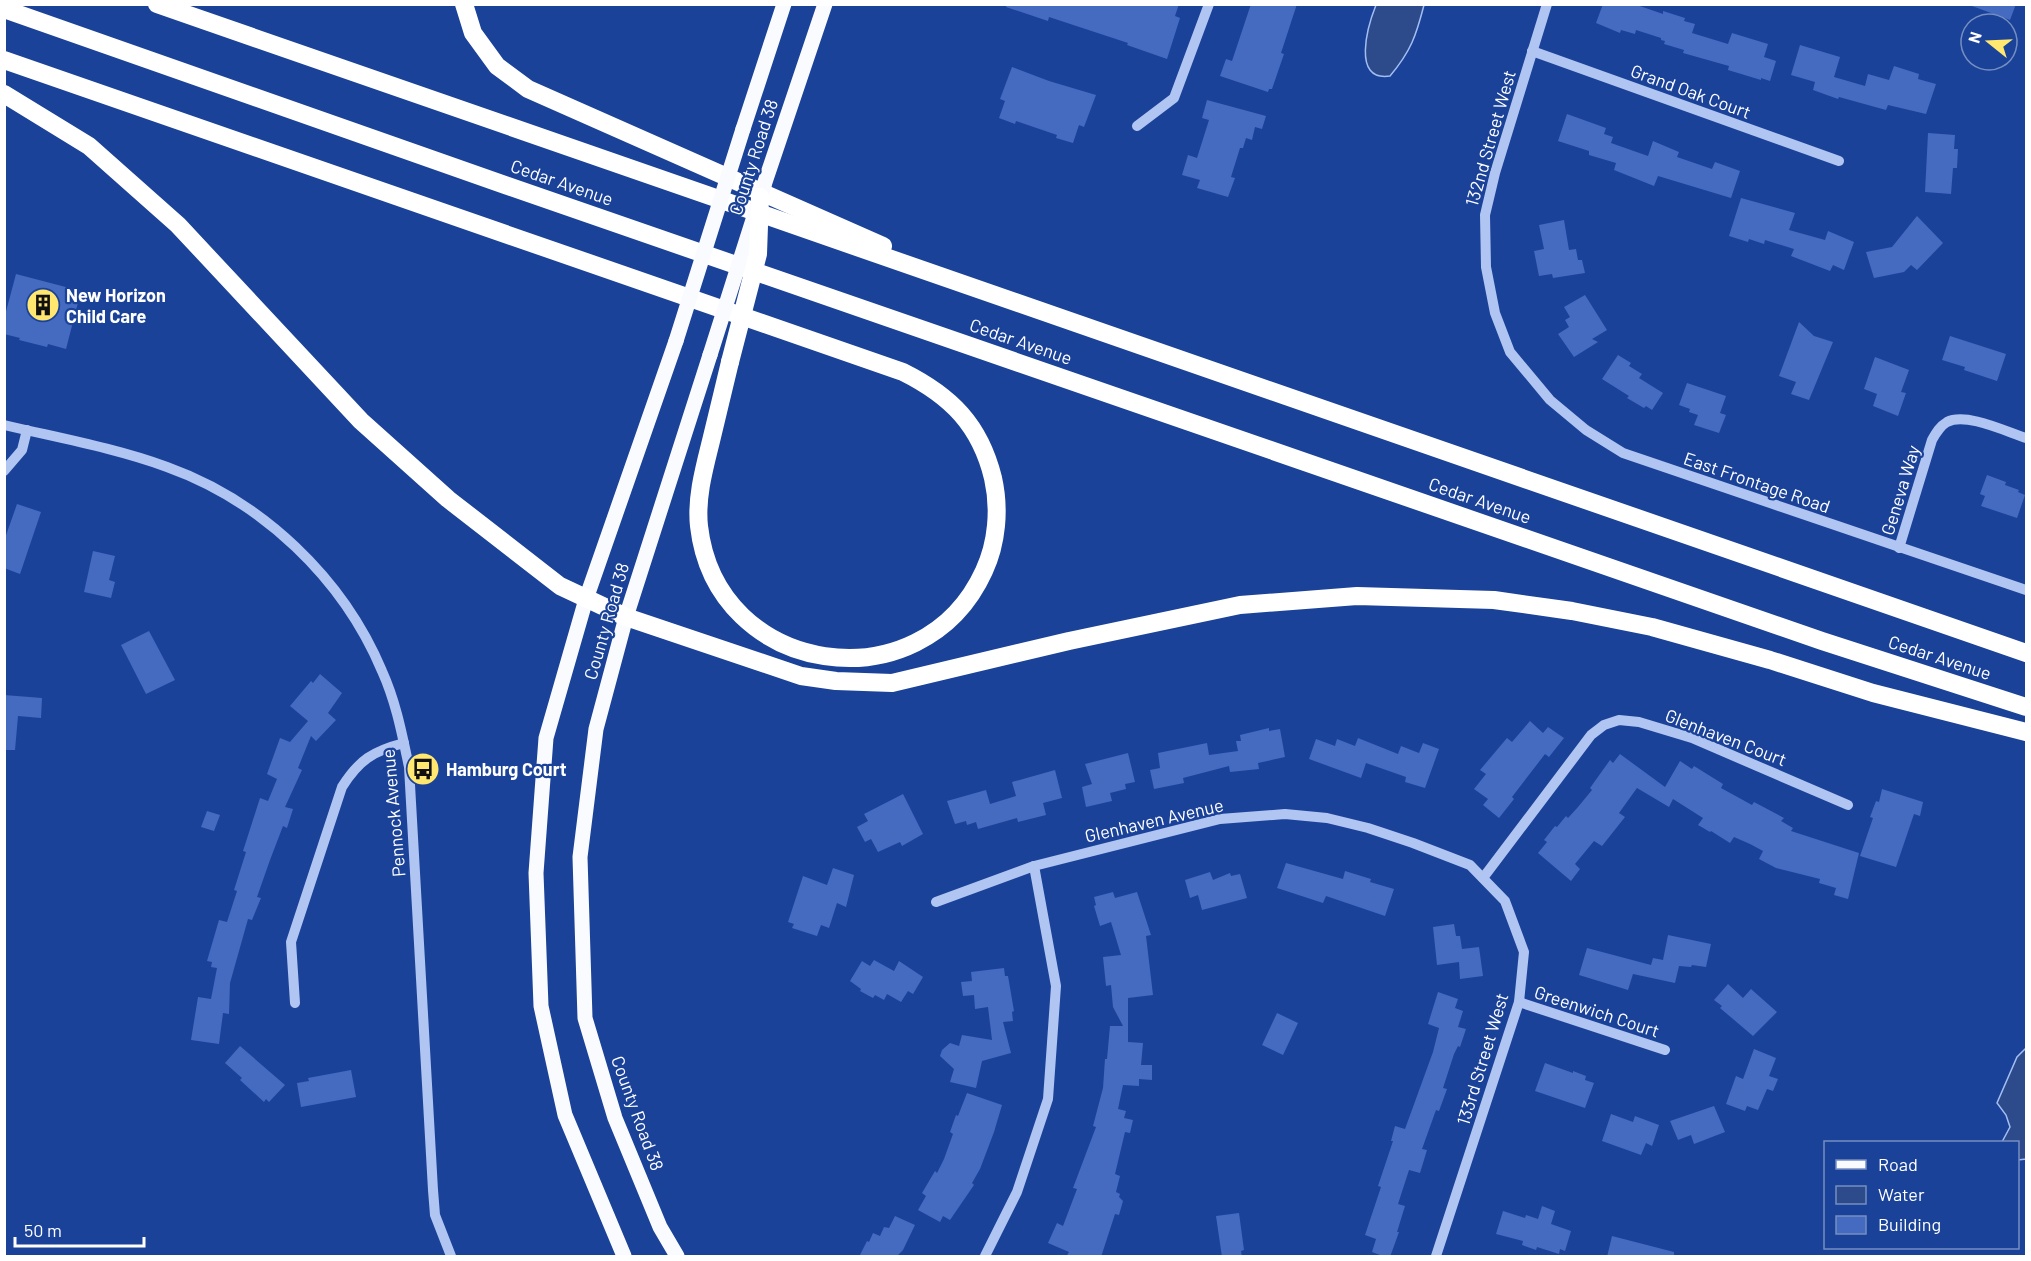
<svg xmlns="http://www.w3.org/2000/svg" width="2031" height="1261" viewBox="0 0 2031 1261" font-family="Barlow,sans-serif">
	<rect width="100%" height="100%" fill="#1b4299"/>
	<g fill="#2d4a8b" stroke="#a3bef3" stroke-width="1.5">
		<path d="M1376 5H1424C1416 36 1411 51 1390 76 1351 82 1368 25 1376 5Z"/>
		<polygon points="2026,1048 2026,1159 2018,1160 2018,1142 2002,1142 2010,1127 2006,1115 1997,1103 2017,1057"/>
	</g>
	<g fill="#446bc0">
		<polygon points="1007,4 1179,4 1175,16 1180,18 1167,59 1127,45 1128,43 1049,17 1048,21 1006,7"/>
		<polygon points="1251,4 1297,4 1281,53 1284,54 1272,89 1269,89 1268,92 1220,76 1226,59 1232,61"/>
		<polygon points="1603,4 1634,4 1663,14 1663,11 1685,18 1684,21 1695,24 1692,33 1728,44 1732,33 1768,44 1764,57 1776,61 1770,81 1761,78 1761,80 1728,70 1729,66 1683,53 1684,50 1664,44 1665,41 1661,40 1661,38 1636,30 1635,34 1621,30 1620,33 1596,23"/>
		<polygon points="1973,4 2016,4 2010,20 1972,6"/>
		<polygon points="1800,45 1840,57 1834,77 1865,86 1868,74 1889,80 1894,66 1919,74 1918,79 1936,84 1926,114 1888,105 1886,110 1839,97 1838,99 1813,90 1815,82 1791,75"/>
		<polygon points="1012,67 1049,81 1096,95 1084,127 1079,125 1073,143 1056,138 1057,135 1016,121 1015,124 999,118 1005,101 1000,99"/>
		<polygon points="1207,100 1266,116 1262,129 1255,127 1252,140 1246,138 1243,148 1240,148 1231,177 1235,178 1228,197 1197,188 1200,180 1182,175 1188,155 1197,158 1209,120 1202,118"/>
		<polygon points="1567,114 1606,128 1604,134 1613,137 1611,143 1648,156 1653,141 1679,152 1677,157 1712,169 1715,162 1740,171 1731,198 1658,176 1654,186 1614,170 1616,163 1589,155 1589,151 1558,141"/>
		<polygon points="1928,133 1955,135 1954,149 1958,149 1957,168 1953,168 1951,194 1925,192"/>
		<polygon points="1741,198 1795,213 1789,230 1825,240 1828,231 1854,242 1844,270 1833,265 1830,271 1791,256 1794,249 1765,240 1764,244 1749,239 1748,242 1729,236"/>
		<polygon points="1917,216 1943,243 1917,270 1911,265 1904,272 1874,278 1866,252 1892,247"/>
		<polygon points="1564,220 1569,250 1576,249 1578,260 1582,260 1585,273 1553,278 1552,274 1539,276 1534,251 1544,249 1539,225"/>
		<polygon points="16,274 81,291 66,349 48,344 47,347 19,340 20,338 4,334 4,319"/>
		<polygon points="1585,295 1607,330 1592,339 1598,342 1574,357 1558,334 1569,327 1565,320 1570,317 1564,307"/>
		<polygon points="1799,322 1814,336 1833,342 1809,400 1791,394 1796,382 1779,376"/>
		<polygon points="1950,336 2006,354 1997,381 1964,370 1965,367 1942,360"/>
		<polygon points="1618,355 1631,363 1629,366 1642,374 1639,378 1663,393 1652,410 1646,406 1644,408 1627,398 1629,396 1602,379"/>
		<polygon points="1875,357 1909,370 1901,392 1906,393 1898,416 1873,406 1877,394 1864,389"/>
		<polygon points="1687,383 1726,396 1720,413 1726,415 1719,433 1694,425 1698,415 1689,412 1690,409 1679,405"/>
		<polygon points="1987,475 2006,482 2005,485 2019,490 2018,492 2025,495 2017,518 1981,506 1985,496 1980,494"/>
		<polygon points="17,504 41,512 20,574 4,568 4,541"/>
		<polygon points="93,551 115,556 109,580 115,582 111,598 84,592"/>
		<polygon points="149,631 175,680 146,694 121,645"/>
		<polygon points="320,674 342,693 328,713 336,720 316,741 311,736 298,768 302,770 285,807 293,809 287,828 283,826 270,860 257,897 261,898 252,920 248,919 230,983 229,1014 223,1013 219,1044 191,1040 198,997 211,999 217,968 211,967 212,962 207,961 219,920 227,922 237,891 234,890 246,852 243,851 260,798 268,801 277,779 267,774 280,738 290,742 308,721 290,706 311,681 313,683"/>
		<polygon points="4,695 42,698 41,718 18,716 15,750 4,750"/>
		<polygon points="1530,721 1543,733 1548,727 1564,738 1549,757 1545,754 1512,797 1514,799 1499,818 1483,805 1488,799 1474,789 1486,774 1480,770 1507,738 1512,742"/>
		<polygon points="1269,728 1269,731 1280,729 1285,757 1258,763 1259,769 1230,772 1229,766 1183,778 1184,783 1154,789 1150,770 1160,768 1158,753 1207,743 1209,755 1238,751 1236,741 1241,741 1240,735"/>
		<polygon points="1358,738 1398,754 1401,746 1419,753 1423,743 1439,749 1425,788 1405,782 1406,777 1366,763 1361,778 1309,759 1316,739 1335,746 1337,739 1355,746"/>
		<polygon points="1128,753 1135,782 1125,784 1126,789 1110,793 1112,801 1086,807 1082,787 1092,784 1085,764"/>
		<polygon points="1620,754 1665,787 1680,761 1692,769 1694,766 1723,784 1721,788 1752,805 1754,802 1784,818 1781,821 1793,828 1791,831 1859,853 1848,899 1834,895 1836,888 1819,883 1820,879 1776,868 1759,859 1763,851 1750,844 1734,837 1730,843 1711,831 1710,832 1698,825 1703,818 1673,799 1669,807 1637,788 1619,813 1625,817 1602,846 1594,841 1575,864 1580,869 1571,881 1538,853 1547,842 1544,840 1555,826 1557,827 1566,816 1568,818 1578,807 1592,790 1590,788 1610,760 1613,763"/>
		<polygon points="1055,770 1062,798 1043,803 1046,815 1018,822 1017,818 978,829 976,822 967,825 966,821 955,824 947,801 986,790 990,804 1016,796 1012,782"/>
		<polygon points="1882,789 1923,802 1920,816 1914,814 1896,867 1860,856 1873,818 1870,817 1876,801 1879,802"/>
		<polygon points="903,794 923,834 902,846 900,842 878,852 871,839 865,842 857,827 868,821 864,814"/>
		<polygon points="207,811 220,815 214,831 201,827"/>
		<polygon points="1286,863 1343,879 1345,871 1371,879 1370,882 1394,889 1385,916 1326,896 1323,903 1277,888"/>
		<polygon points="833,868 854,875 846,907 837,903 829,928 821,925 817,936 792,928 794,924 788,922 803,876 827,885"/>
		<polygon points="1210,872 1213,880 1230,873 1231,876 1240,874 1247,898 1202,910 1198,895 1190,898 1185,880"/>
		<polygon points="1113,892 1115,898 1137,892 1151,935 1146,936 1153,995 1128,998 1128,1042 1143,1043 1141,1065 1152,1065 1152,1080 1139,1079 1139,1086 1123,1085 1118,1109 1126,1111 1124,1118 1133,1120 1130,1133 1125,1132 1115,1174 1120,1176 1116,1192 1120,1194 1119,1197 1123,1201 1119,1215 1115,1214 1101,1257 1066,1257 1069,1252 1048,1243 1057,1223 1063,1226 1077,1189 1073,1188 1096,1127 1093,1126 1103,1088 1105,1059 1107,1059 1110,1026 1123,1026 1113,1007 1111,985 1106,986 1103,957 1121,955 1111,922 1100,926 1094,906 1096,905 1094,897"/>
		<polygon points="1454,924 1456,936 1460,936 1462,949 1479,947 1483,976 1460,979 1459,962 1437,965 1433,927"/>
		<polygon points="1668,935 1711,944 1706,967 1692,965 1691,967 1679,966 1675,983 1633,974 1628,990 1579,975 1587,948 1651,965 1653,958 1663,960"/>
		<polygon points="874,960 894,971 899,961 923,977 913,994 908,991 901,1002 887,994 884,1000 875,995 873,998 860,991 861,989 850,981 862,961 870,966"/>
		<polygon points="1004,968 1005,976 1008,976 1014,1011 1012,1012 1013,1021 1003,1022 1011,1053 982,1061 976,1088 950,1082 954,1069 940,1056 942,1050 950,1043 959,1046 962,1035 992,1040 988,1007 975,1009 974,995 963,996 961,982 972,981 971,972"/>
		<polygon points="1728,984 1743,998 1751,989 1777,1012 1753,1036 1720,1008 1722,1006 1714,1000"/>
		<polygon points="1438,992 1458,999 1455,1008 1463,1011 1458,1027 1466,1029 1460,1047 1458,1046 1454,1054 1443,1088 1447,1089 1439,1111 1436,1110 1422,1149 1427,1150 1420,1173 1409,1170 1398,1204 1405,1206 1397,1232 1399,1232 1390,1257 1385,1257 1372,1252 1376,1239 1365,1235 1381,1187 1378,1186 1393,1141 1391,1141 1395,1126 1405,1129 1433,1052 1439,1028 1428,1024"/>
		<polygon points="1277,1013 1298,1023 1283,1055 1262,1045"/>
		<polygon points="240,1046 285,1085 269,1102 266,1099 264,1102 240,1080 242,1078 225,1063"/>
		<polygon points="1754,1049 1776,1058 1769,1076 1778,1079 1773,1091 1767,1089 1758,1110 1747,1106 1745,1111 1726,1104 1736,1076 1743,1079"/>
		<polygon points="1545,1063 1573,1073 1573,1071 1586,1076 1585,1080 1594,1083 1585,1108 1535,1091"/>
		<polygon points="351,1070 356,1097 301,1107 297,1083 309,1081 308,1078"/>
		<polygon points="967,1093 1002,1105 994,1132 980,1169 972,1183 974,1185 950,1220 943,1216 940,1222 918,1210 926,1196 922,1193 935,1171 937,1173 944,1159 953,1134 950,1132 956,1115 958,1116"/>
		<polygon points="1714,1106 1725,1132 1694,1144 1691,1135 1678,1140 1670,1121"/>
		<polygon points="1611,1114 1633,1122 1635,1116 1659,1125 1652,1146 1646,1143 1641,1155 1602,1141"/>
		<polygon points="1542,1206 1555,1211 1551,1224 1571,1231 1565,1251 1560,1249 1559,1254 1537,1247 1536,1250 1522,1245 1523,1241 1496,1234 1503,1211 1525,1218 1526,1215 1538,1219"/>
		<polygon points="1239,1213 1244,1250 1241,1251 1242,1257 1222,1257 1216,1216"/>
		<polygon points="895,1216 915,1225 903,1250 898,1255 900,1257 859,1257 867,1241 869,1242 873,1233 880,1236 884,1227 889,1228"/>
		<polygon points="1612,1236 1674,1252 1674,1257 1607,1257"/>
	</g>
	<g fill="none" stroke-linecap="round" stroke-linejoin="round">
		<g stroke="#b0c5f1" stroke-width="10">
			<polyline points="1547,4 1495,173 1485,215 1486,267 1495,313 1510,352 1550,400 1586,430 1623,453 2026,590"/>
			<polyline points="1532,51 1839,161"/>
			<polyline points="1137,126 1174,98 1209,4"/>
			<path d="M4 425C59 438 115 448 167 467 262 501 343 578 382 671 396 702 402 734 409 767L433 1190 435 1215 451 1256"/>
			<polyline points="4,471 22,450 27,430"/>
			<path d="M1899 548 1932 440C1936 433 1940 426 1947 422 1966 412 2007 432 2026 438"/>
			<polyline points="1483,878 1591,735 1604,725 1619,720 1639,722 1692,738 1848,805"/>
			<polyline points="936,902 1034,866 1220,819 1285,814 1327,818 1368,828 1413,843 1470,865 1505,901 1524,952 1519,1002 1436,1256"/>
			<polyline points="1519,1002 1665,1050"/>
			<path d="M295 1003 291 942 342 787C359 760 373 751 404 743"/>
			<polyline points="985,1256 1017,1192 1048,1099 1056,986 1034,866"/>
		</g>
		<g stroke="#fafbff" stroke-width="15">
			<polyline points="743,129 784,4"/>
			<polyline points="764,185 825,4"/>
			<polyline points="624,1256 565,1115 541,1006 536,873 546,738 586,599 676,341"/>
			<polyline points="677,1256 660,1227 615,1118 585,1018 580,857 596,729 626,617 710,355"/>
		</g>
		<g stroke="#fff" stroke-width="18">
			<polyline points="157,4 2026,653"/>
			<polyline points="464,4 473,33 497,66 528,89 883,246"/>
			<polyline points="4,9 505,185 1822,641 2026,707"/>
			<path d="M4 60 903 372C951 396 980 425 993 478 1000 509 997 543 984 571 922 707 716 677 699 526 696 498 704 469 711 441 717 415 724 388 730 362"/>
			<polyline points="4,94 89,146 178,225 361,421 448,499 560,586 626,617 801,676 836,681 892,683 1069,641 1240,605 1357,596 1494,600 1572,611 1652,627 1770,660 1873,693 2026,732"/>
		</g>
		<g stroke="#fafbff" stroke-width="15">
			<polyline points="676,341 743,129"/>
			<polyline points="710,355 764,185"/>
		</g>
		<polyline stroke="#fff" stroke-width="18" points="730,362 758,254 760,197"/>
	</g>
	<defs>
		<g id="building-disc" transform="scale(1.725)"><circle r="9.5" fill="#ffe770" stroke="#1b4299"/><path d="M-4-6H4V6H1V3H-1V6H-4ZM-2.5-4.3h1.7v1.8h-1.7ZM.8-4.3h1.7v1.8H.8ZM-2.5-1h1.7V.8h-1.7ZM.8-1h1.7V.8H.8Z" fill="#111"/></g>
		<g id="bus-disc" transform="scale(1.725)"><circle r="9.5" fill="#ffe770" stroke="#1b4299"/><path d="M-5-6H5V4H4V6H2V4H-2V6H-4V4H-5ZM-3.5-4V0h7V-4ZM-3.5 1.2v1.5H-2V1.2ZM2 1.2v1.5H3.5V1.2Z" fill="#111"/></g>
	</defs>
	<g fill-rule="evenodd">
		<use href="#building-disc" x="43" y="305"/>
		<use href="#bus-disc" x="423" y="769"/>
	</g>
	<g text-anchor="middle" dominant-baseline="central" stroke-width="4.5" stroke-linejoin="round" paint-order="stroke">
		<g font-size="18" fill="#fff" stroke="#1b4299">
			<text transform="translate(1691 91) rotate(20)">Grand Oak Court</text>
			<text transform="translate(1490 138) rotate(-74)">132nd Street West</text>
			<text transform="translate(753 157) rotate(-72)">County Road 38</text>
			<text transform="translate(562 182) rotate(19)">Cedar Avenue</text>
			<text transform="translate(1021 341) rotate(19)">Cedar Avenue</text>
			<text transform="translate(1757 482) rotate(19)">East Frontage Road</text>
			<text transform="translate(1900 490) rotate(-73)">Geneva Way</text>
			<text transform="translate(1480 500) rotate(19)">Cedar Avenue</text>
			<text transform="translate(606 621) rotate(-74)">County Road 38</text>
			<text transform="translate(1940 657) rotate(18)">Cedar Avenue</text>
			<text transform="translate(1726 737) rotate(21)">Glenhaven Court</text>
			<text transform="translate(393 813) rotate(-95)">Pennock Avenue</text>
			<text transform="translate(1154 820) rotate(-13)">Glenhaven Avenue</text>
			<text transform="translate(1597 1011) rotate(18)">Greenwich Court</text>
			<text transform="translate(1482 1059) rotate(-73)">133rd Street West</text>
			<text transform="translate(638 1113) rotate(70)">County Road 38</text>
		</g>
		<g font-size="18" font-weight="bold" fill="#fff" stroke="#1b4299" text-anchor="start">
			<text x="66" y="295">New Horizon<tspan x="66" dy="21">Child Care</tspan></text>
			<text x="446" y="769">Hamburg Court</text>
		</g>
	</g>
	<rect width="2031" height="1261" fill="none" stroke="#ffffff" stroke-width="12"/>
	<rect x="1824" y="1141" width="195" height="108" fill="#1b4299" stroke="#768ec2" stroke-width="1.5"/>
	<rect x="1836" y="1160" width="30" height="9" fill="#fafbff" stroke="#768ec2" stroke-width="1.5"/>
	<text x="1878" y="1171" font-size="18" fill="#ffffff">Road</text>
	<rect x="1836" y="1186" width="30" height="18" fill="#2d4a8b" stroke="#768ec2" stroke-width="1.5"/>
	<text x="1878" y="1201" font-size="18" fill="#ffffff">Water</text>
	<rect x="1836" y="1216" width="30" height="18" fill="#446bc0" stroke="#768ec2" stroke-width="1.5"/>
	<text x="1878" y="1231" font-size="18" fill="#ffffff">Building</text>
	<g transform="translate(1989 42) rotate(288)"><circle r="28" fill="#1b4299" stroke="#768ec2" stroke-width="1.5"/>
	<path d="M0-4.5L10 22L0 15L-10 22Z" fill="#ffe770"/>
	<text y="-9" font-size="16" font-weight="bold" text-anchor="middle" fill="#ffffff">N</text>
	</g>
	<path d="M15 1237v9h129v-9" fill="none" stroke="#ffffff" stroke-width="3"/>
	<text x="24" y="1237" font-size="18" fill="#ffffff" stroke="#1b4299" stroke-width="4.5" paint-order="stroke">50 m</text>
</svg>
